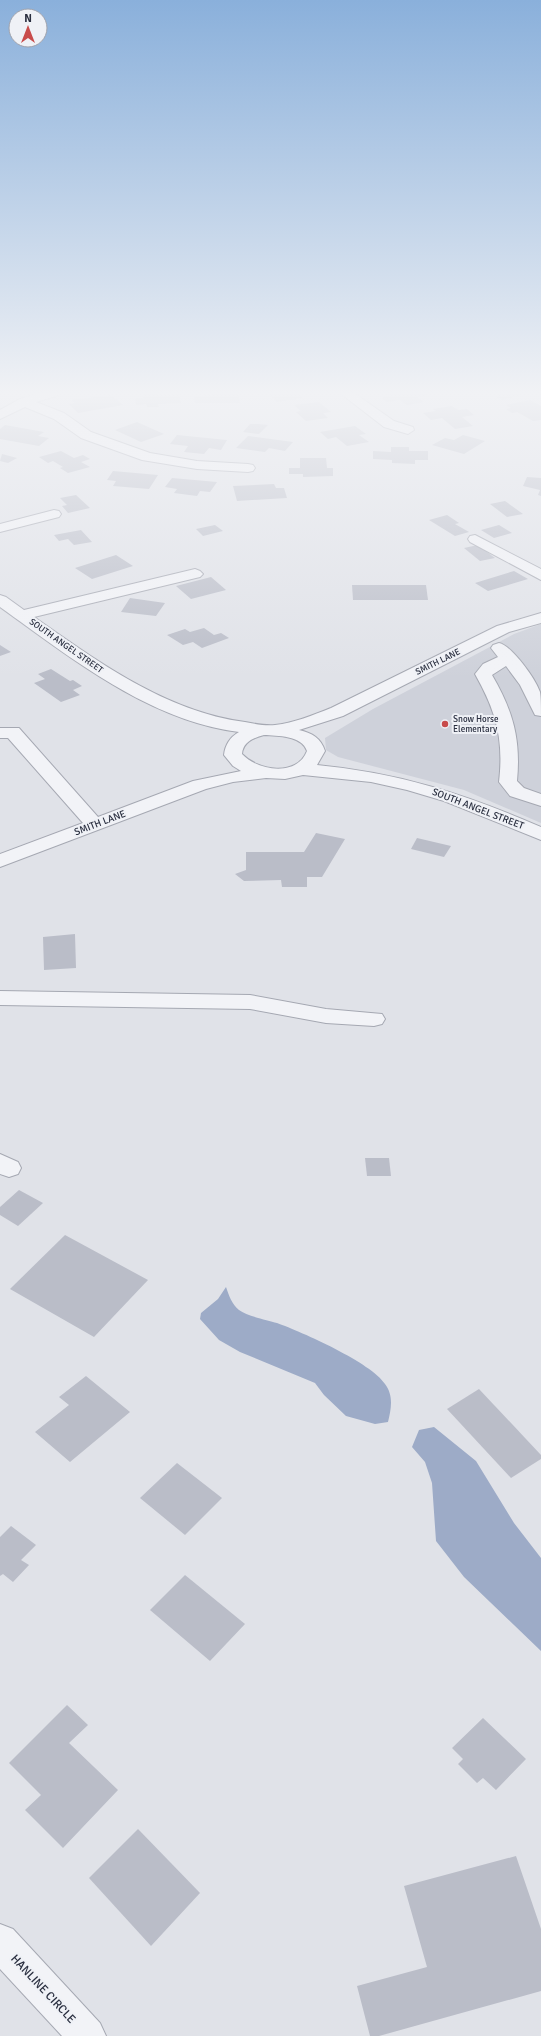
<svg xmlns="http://www.w3.org/2000/svg" width="541" height="2036" viewBox="0 0 541 2036" font-family="Signika,sans-serif">
	<rect width="100%" height="100%" fill="#e0e2e8"/>
	<polygon fill="#ced1da" points="541,624 541,823 464,790 338,757 326,750 325,738 373,709 514,634"/>
	<g fill="#9dabc7">
		<path d="M226 1287C229 1296 232 1304 239 1310 247 1316 267 1320 277 1323 302 1332 372 1363 385 1384 394 1396 391 1409 388 1422L375 1424 346 1416 324 1395 315 1383 240 1352 219 1340 200 1319 201 1313 218 1299Z"/>
		<polygon points="434,1427 476,1461 514,1523 541,1558 541,1651 464,1577 436,1541 432,1483 425,1462 412,1447 419,1430"/>
	</g>
	<g fill="#babdc8">
		<polygon points="156,393 157,395 179,394 181,403 158,404 159,407 147,407 146,404 136,405 135,398 143,398 143,394"/>
		<polygon points="214,393 238,393 240,403 195,403 194,396 214,395"/>
		<polygon points="267,393 297,393 303,398 277,402"/>
		<polygon points="384,393 424,393 428,396 417,397 424,402 407,405 400,400 387,402 381,398 389,396"/>
		<polygon points="495,393 519,393 523,395 502,400 495,396 499,396"/>
		<polygon points="111,395 123,405 78,413 69,404 75,403 71,400"/>
		<polygon points="530,400 541,406 541,420 533,421 517,412 512,413 506,409 511,408 506,405"/>
		<polygon points="319,402 331,412 323,413 328,418 306,421 296,412 301,411 294,405"/>
		<polygon points="452,406 458,410 467,409 474,415 462,417 473,426 455,429 442,418 431,420 423,413 436,411 433,409"/>
		<polygon points="137,422 164,434 141,442 115,430"/>
		<polygon points="250,424 258,424 268,425 259,434 243,432"/>
		<polygon points="5,425 44,432 38,436 49,438 39,446 0,439 0,429"/>
		<polygon points="355,426 366,434 359,435 369,442 347,446 336,437 328,439 320,432"/>
		<polygon points="177,435 227,440 221,450 209,448 204,454 184,452 188,446 170,444"/>
		<polygon points="463,435 485,441 464,454 432,445 445,438 454,440"/>
		<polygon points="248,436 293,442 285,451 269,448 265,452 236,448"/>
		<polygon points="391,447 409,447 409,451 428,451 428,460 415,460 415,464 392,463 392,460 373,459 373,451 391,452"/>
		<polygon points="61,451 74,458 83,455 90,459 81,462 90,467 68,473 60,468 63,467 53,461 48,463 39,457"/>
		<polygon points="2,454 17,458 8,463 0,461"/>
		<polygon points="300,458 326,458 327,468 333,468 333,476 303,477 303,474 289,474 289,468 300,468"/>
		<polygon points="113,471 158,475 149,489 113,486 116,481 107,480"/>
		<polygon points="527,477 541,478 541,496 538,495 540,490 523,486"/>
		<polygon points="172,478 217,482 210,492 200,491 197,496 174,493 177,489 165,487"/>
		<polygon points="274,484 276,488 284,488 287,498 237,501 233,486"/>
		<polygon points="76,495 90,508 68,513 62,506 67,505 60,498"/>
		<polygon points="505,501 523,514 507,517 490,504"/>
		<polygon points="447,515 459,523 455,524 469,532 455,536 429,520"/>
		<polygon points="215,525 223,531 203,536 196,529"/>
		<polygon points="499,525 512,533 494,538 481,530"/>
		<polygon points="81,530 92,542 74,545 68,539 59,541 54,535"/>
		<polygon points="478,545 495,558 480,561 464,548"/>
		<polygon points="116,555 133,566 92,579 75,568"/>
		<polygon points="514,571 528,579 488,591 475,583"/>
		<polygon points="211,577 226,590 191,599 176,586"/>
		<polygon points="352,585 426,585 428,600 353,600"/>
		<polygon points="130,598 165,603 156,616 121,612"/>
		<polygon points="204,628 214,635 221,633 229,638 202,648 193,642 183,645 167,635 185,629 190,632"/>
		<polygon points="0,645 11,652 0,656"/>
		<polygon points="51,669 70,681 73,680 82,686 73,690 80,695 61,702 34,683 45,679 38,674"/>
		<polygon points="316,833 345,839 322,877 307,877 307,887 282,887 281,880 244,881 235,874 246,870 246,852 304,852"/>
		<polygon points="417,838 451,846 444,857 411,849"/>
		<polygon points="75,934 76,968 44,970 43,937"/>
		<polygon points="365,1158 389,1158 391,1176 367,1176"/>
		<polygon points="19,1190 43,1203 18,1226 0,1215 0,1207"/>
		<polygon points="65,1235 148,1280 94,1337 10,1289"/>
		<polygon points="86,1376 130,1412 70,1462 35,1432 69,1405 59,1397"/>
		<polygon points="479,1389 541,1455 541,1459 511,1478 447,1409"/>
		<polygon points="177,1463 222,1498 185,1535 140,1498"/>
		<polygon points="11,1526 36,1545 21,1560 29,1565 13,1582 3,1574 0,1576 0,1537"/>
		<polygon points="185,1575 245,1624 210,1661 150,1610"/>
		<polygon points="67,1705 88,1725 69,1743 118,1790 63,1848 25,1810 41,1795 9,1763"/>
		<polygon points="483,1718 526,1759 496,1790 483,1778 477,1783 458,1764 463,1759 452,1748"/>
		<polygon points="138,1829 200,1893 151,1946 89,1878"/>
		<polygon points="516,1856 541,1929 541,1991 379,2036 370,2036 357,1986 427,1967 404,1886"/>
	</g>
	<g fill="none" stroke-linecap="round" stroke-linejoin="round">
		<g stroke="#a5a8b2" stroke-width="2">
			<g id="minor">
				<polygon points="40,393 58,393 56,396 36,402 64,413 91,432 150,453 197,461 248,464 253,465 255,468 253,471 248,472 197,469 142,460 81,438 54,419 25,407 0,419 0,410 20,399"/>
				<polygon points="340,393 354,393 394,421 413,427 414,430 408,434 384,427"/>
				<polygon points="54,510 59,511 61,514 59,517 0,532 0,524"/>
				<polygon points="475,535 541,569 541,580 470,542 468,539 470,536"/>
				<path d="M195 569 200 571 203 574 200 577 34 617C97 661 166 712 245 722 255 724 266 726 275 725 294 723 313 715 331 708L497 626 541 613V623L509 632 343 716 299 730C312 733 321 738 325 751L317 765C400 773 465 794 541 827V840L444 801 407 790 371 782 303 775 285 779 266 778 233 782 206 789 0 867V854L83 823 8 738H0V728H19L98 817 193 781 241 771 233 766 224 755C225 745 230 737 239 732 150 721 71 658 0 607V595L6 597 24 610ZM264 735C277 736 302 735 307 751 297 777 258 771 242 754 243 742 253 738 264 735Z"/>
				<path d="M499 643C512 646 535 678 540 692 541 698 541 709 541 716L535 715 520 685 506 666 492 675C513 711 521 739 517 781L524 788 541 794V806L510 796 499 782C504 739 496 711 475 674L483 664 498 657 491 648 493 645Z"/>
				<polygon points="0,991 250,995 326,1009 382,1014 385,1019 382,1024 374,1026 326,1023 250,1009 0,1005"/>
				<polygon points="0,1154 18,1162 21,1168 18,1174 9,1177 0,1174"/>
				<polygon points="0,1924 13,1929 100,2023 106,2036 62,2036 0,1969"/>
			</g>
		</g>
		<use href="#minor" fill="#f2f3f7" fill-rule="evenodd"/>
	</g>
	<linearGradient id="sky" x2="0" y2="1"><stop stop-color="#8ab0db"/><stop offset="0.58" stop-color="#f1f2f5"/><stop offset="1" stop-color="#f1f2f5" stop-opacity="0"/></linearGradient>
	<rect width="541" height="678" fill="url(#sky)"/>
	<circle fill="#c84b4b" stroke="#eff1f6" stroke-width="1.5" cx="445" cy="724" r="4"/>
	<g text-anchor="middle" dominant-baseline="central" stroke-width="4" stroke-linejoin="round" paint-order="stroke">
		<g font-size="9" fill="#292e3f" stroke="#eff1f6">
			<text transform="translate(66 646) rotate(35)">SOUTH ANGEL STREET</text>
			<text transform="translate(438 662) rotate(-26)">SMITH LANE</text>
		</g>
		<g font-size="9" fill="#292e3f" stroke="#eff1f6" text-anchor="start">
			<text x="453" y="719">Snow Horse<tspan x="453" dy="10">Elementary</tspan></text>
		</g>
		<g font-size="10" fill="#292e3f" stroke="#eff1f6">
			<text transform="translate(478 809) rotate(21)">SOUTH ANGEL STREET</text>
			<text transform="translate(100 823) rotate(-21)">SMITH LANE</text>
		</g>
		<g font-size="12" fill="#292e3f" stroke="#eff1f6">
			<text transform="translate(43 1989) rotate(47)">HANLINE CIRCLE</text>
		</g>
	</g>
	<g transform="translate(28 28)"><circle r="19" fill="#eff1f6" stroke="#a0a3ad"/>
	<path d="M0-3L7 15L0 10L-7 15Z" fill="#c84b4b"/>
	<text y="-6" font-size="11" font-weight="bold" text-anchor="middle" fill="#292e3f">N</text>
	</g>
</svg>
